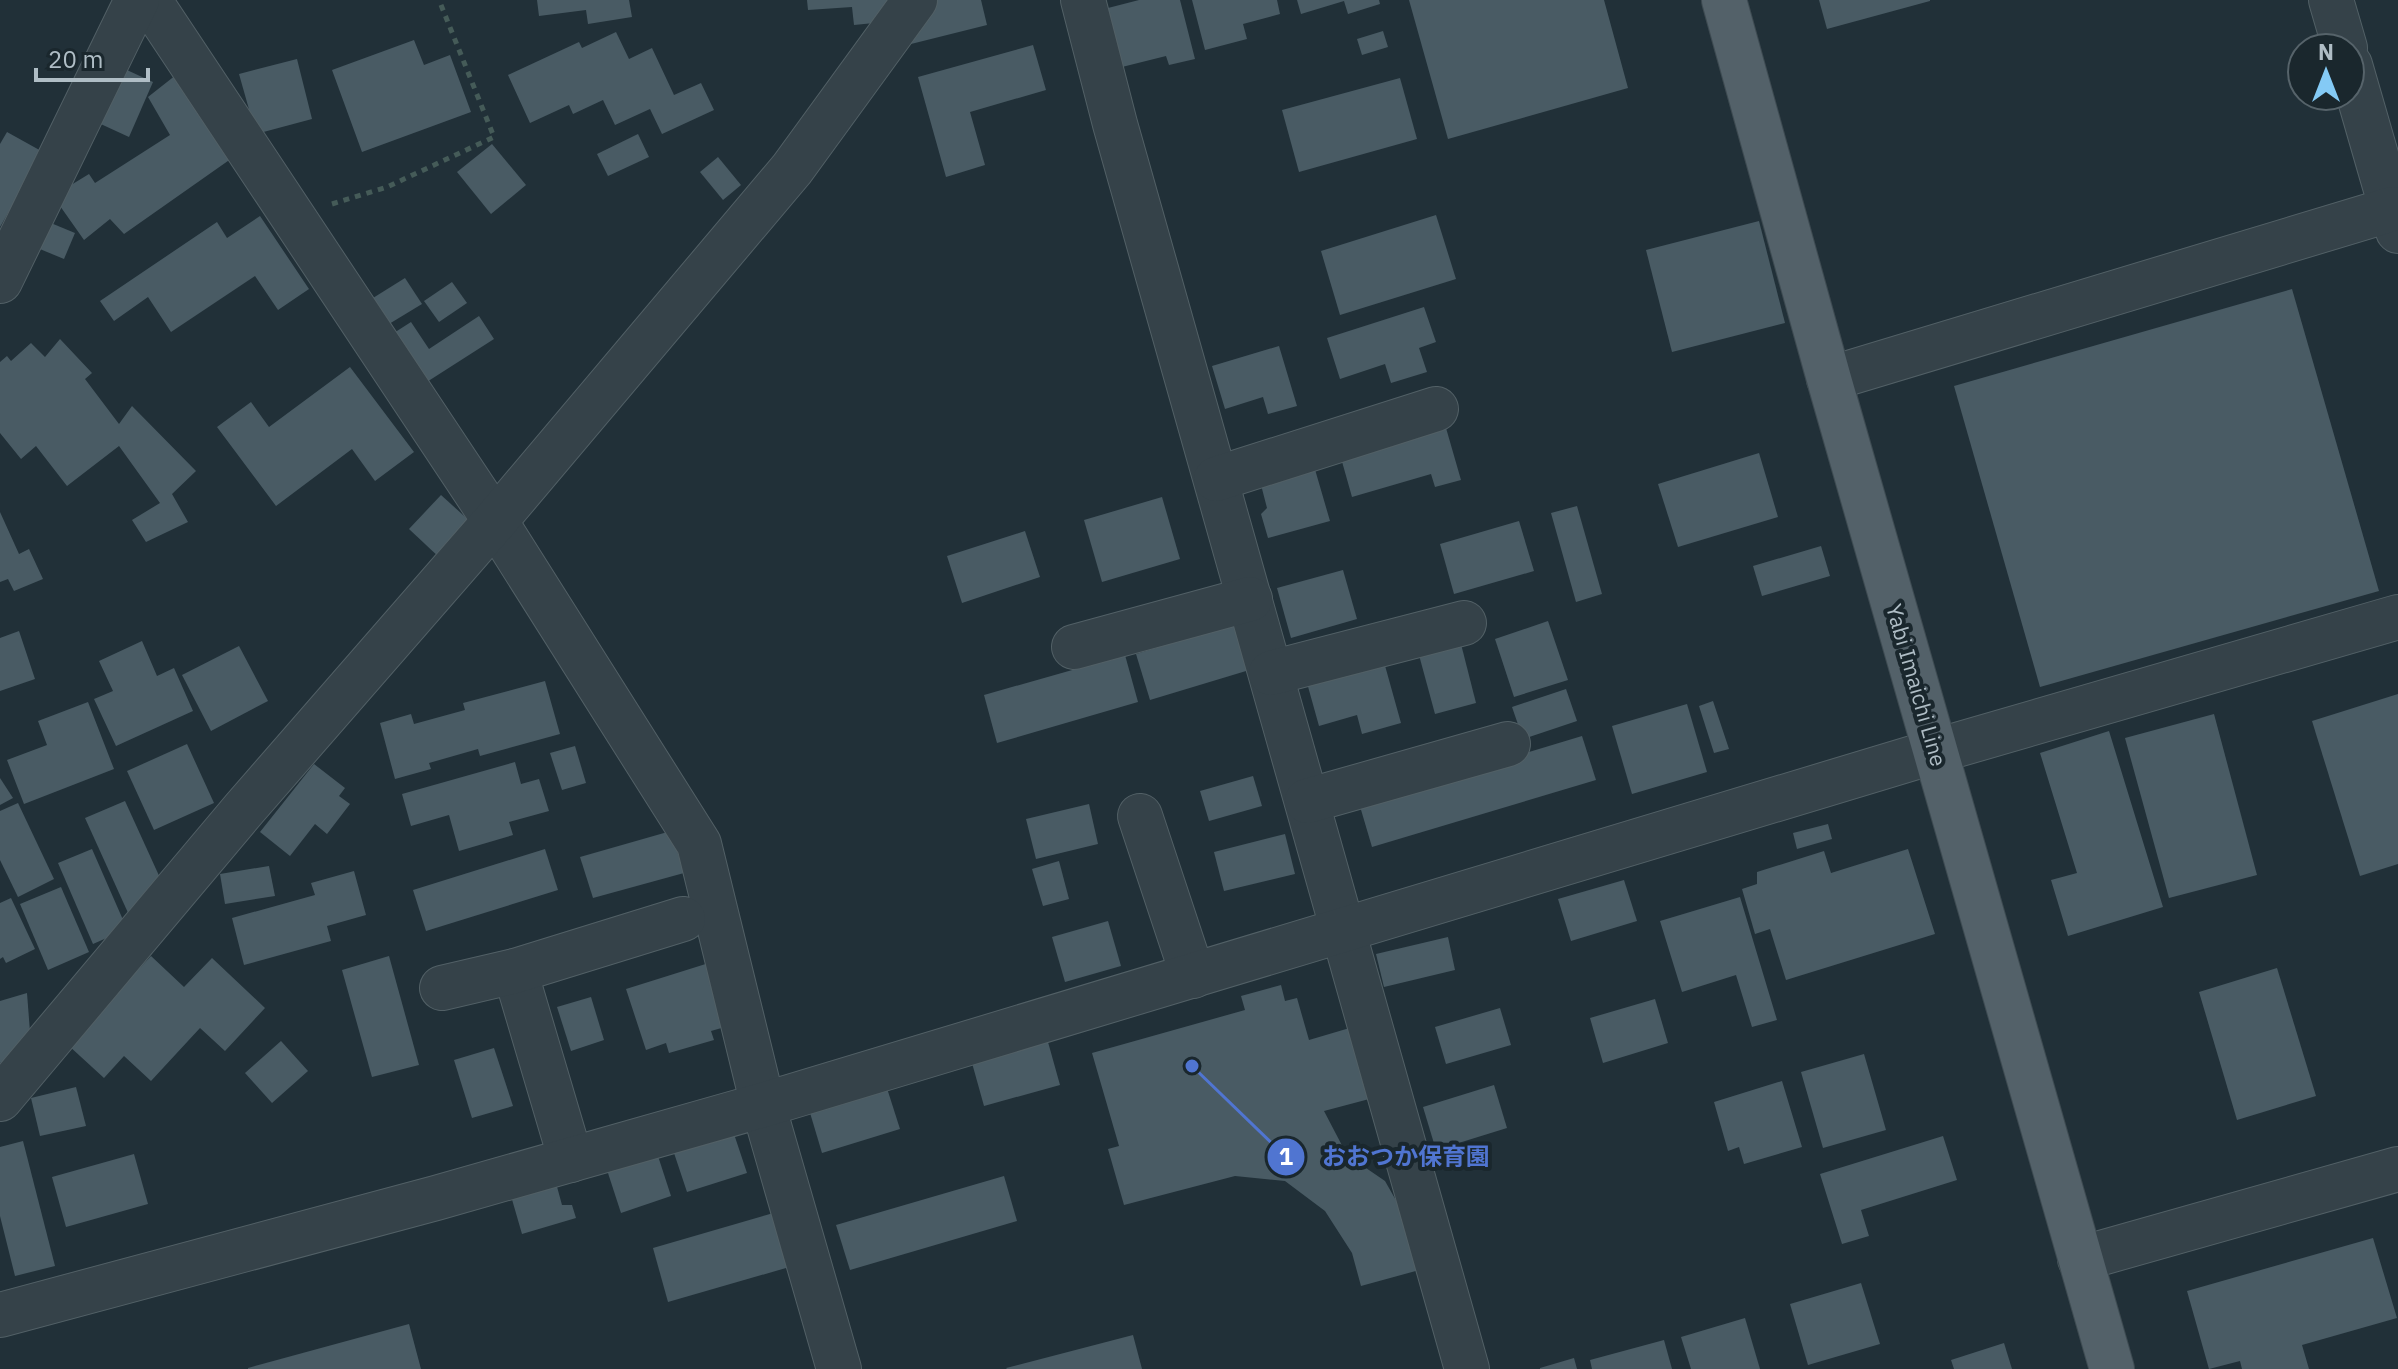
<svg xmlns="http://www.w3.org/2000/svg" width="2398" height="1369" viewBox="0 0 2398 1369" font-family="'IBM Plex Sans','Noto Sans JP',sans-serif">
	<rect width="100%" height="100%" fill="#213038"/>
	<g fill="#495b64">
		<polygon points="537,0 629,0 632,17 588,24 586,10 539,16"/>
		<polygon points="807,0 909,0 894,21 854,25 852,7 808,10"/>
		<polygon points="934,0 981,0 987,25 911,44 909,34"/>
		<polygon points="1139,0 1180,0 1195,59 1169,65 1166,56 1122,67 1108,8"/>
		<polygon points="1192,0 1277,0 1280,14 1243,24 1247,39 1205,50"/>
		<polygon points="1297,0 1379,0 1380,4 1348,14 1344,1 1301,14"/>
		<polygon points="1409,0 1604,0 1628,88 1448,139"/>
		<polygon points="1819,0 1930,0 1930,1 1827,29"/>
		<polygon points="1383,31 1388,47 1362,55 1357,39"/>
		<polygon points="616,32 629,59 652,48 674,95 701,83 714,110 662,134 650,109 615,125 603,100 573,114 569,105 530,123 508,75 579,42 582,48"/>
		<polygon points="414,40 424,65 450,55 471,112 362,152 332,70"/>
		<polygon points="1033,45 1046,90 970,112 985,165 946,177 918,77"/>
		<polygon points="297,59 312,119 256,134 239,74"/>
		<polygon points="116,65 153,82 129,137 92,120"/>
		<polygon points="181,71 235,156 124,234 110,219 84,240 53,196 89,174 95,183 170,135 148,97"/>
		<polygon points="1400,78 1417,139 1299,172 1282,110"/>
		<polygon points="7,132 43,152 0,227 0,144"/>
		<polygon points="638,134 649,157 608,176 597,154"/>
		<polygon points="492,144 526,185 491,214 457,172"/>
		<polygon points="718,157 741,185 723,200 700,172"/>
		<polygon points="1436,215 1456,279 1340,315 1321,251"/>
		<polygon points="260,216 309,289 278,310 255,276 171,332 148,297 114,321 100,301 217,222 227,238"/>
		<polygon points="46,221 75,233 64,259 35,247"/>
		<polygon points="1759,221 1785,323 1672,352 1646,250"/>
		<polygon points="405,278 422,304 389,324 373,298"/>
		<polygon points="452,282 467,303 439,322 424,301"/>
		<polygon points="2292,289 2379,591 2040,687 1954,386"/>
		<polygon points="1424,307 1436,342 1419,348 1427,372 1391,383 1385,364 1340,379 1327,338"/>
		<polygon points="479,316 494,339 419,387 386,338 411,322 429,349"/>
		<polygon points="60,339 92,373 85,379 119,424 132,406 196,471 172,494 188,522 146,542 132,520 160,503 119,446 67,486 36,446 21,459 0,433 0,362 7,356 11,361 31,343 45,357"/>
		<polygon points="1279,346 1297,406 1268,414 1263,397 1225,409 1212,366"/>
		<polygon points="350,367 414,452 375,481 352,449 276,506 217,427 251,402 269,427"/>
		<polygon points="1444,421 1461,480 1435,487 1431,474 1352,497 1339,451"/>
		<polygon points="1759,453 1778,517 1678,547 1658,484"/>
		<polygon points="1314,466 1330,521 1268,538 1261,514 1267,508 1260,481"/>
		<polygon points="441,495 473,524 441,559 409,529"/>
		<polygon points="1162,497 1180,559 1102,582 1084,520"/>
		<polygon points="1577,506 1602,594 1576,602 1551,513"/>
		<polygon points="0,512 19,554 29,549 43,579 14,591 8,579 0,582"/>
		<polygon points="1519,521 1534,571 1454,594 1440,544"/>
		<polygon points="1025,531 1040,577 962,603 947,556"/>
		<polygon points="1821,546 1830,576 1762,596 1753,566"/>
		<polygon points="1343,570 1357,619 1291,638 1277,588"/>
		<polygon points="1548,621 1568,680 1514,697 1495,639"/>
		<polygon points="1242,622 1256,668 1150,700 1136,654"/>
		<polygon points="19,631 35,679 0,691 0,638"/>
		<polygon points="142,641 157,676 174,668 193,711 116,746 94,699 113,691 99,661"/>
		<polygon points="1461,644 1476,703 1435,714 1419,655"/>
		<polygon points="239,646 268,701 211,731 182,675"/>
		<polygon points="1125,655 1138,702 997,743 984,695"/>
		<polygon points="1384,662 1401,723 1362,734 1357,715 1319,726 1307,683"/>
		<polygon points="545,681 560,734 480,756 478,749 429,763 431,769 395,779 380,723 411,714 414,724 465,710 463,703"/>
		<polygon points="1566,689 1577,721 1523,739 1512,707"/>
		<polygon points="2398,694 2398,864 2360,876 2312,721"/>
		<polygon points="1713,701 1729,749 1714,753 1699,706"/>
		<polygon points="88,702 114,769 24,804 7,760 47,745 38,721"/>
		<polygon points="1687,704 1707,772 1632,794 1612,726"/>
		<polygon points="2214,714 2257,875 2169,898 2125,738"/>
		<polygon points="2109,731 2163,907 2068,936 2051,880 2077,873 2040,753"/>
		<polygon points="1582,736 1596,780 1372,847 1359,803"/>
		<polygon points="187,744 214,803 154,830 127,771"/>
		<polygon points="575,746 586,783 562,790 550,753"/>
		<polygon points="515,762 521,784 539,779 549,811 509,822 513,835 459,851 449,815 411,826 402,794"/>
		<polygon points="314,764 345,788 339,796 350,804 327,834 315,824 290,856 260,832"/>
		<polygon points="1253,776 1262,806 1209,821 1200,791"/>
		<polygon points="0,778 13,798 0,805"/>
		<polygon points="125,801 166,891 134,926 85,818"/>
		<polygon points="18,803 54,879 18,897 0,860 0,811"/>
		<polygon points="1089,804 1098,844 1036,859 1026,819"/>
		<polygon points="1828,824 1832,839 1797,849 1793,833"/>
		<polygon points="671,831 684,873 593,898 580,857"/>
		<polygon points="1285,834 1295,874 1224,891 1214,852"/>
		<polygon points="92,849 127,929 93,944 58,863"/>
		<polygon points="545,849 558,890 426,931 413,890"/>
		<polygon points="1908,849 1935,934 1786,980 1770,929 1755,934 1742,889 1757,884 1757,872 1824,851 1831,873"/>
		<polygon points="1059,861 1069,899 1043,906 1032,869"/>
		<polygon points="269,866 275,896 225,904 220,874"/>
		<polygon points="354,871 366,915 327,926 331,941 244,965 232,918 315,895 311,883"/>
		<polygon points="1624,880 1637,921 1571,941 1558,899"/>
		<polygon points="61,887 89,952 48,970 20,904"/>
		<polygon points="1740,897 1777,1020 1752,1027 1736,975 1682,992 1660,921"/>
		<polygon points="11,898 35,949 6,963 3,957 0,959 0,903"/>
		<polygon points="1108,921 1121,966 1065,982 1052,937"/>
		<polygon points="1448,937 1455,970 1384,987 1376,954"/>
		<polygon points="151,956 184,987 212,958 265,1008 225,1051 200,1028 151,1081 124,1056 104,1078 68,1045"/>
		<polygon points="389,956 419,1065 372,1077 342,970"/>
		<polygon points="712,962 732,1025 711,1031 714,1040 669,1053 666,1043 646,1050 626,989"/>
		<polygon points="2277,968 2316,1096 2237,1120 2199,992"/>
		<polygon points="1281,985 1285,1001 1297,998 1309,1040 1353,1027 1373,1098 1324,1111 1347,1155 1385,1181 1410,1225 1423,1269 1361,1286 1352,1253 1325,1211 1285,1181 1235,1176 1124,1205 1108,1149 1119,1146 1092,1053 1245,1010 1241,996"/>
		<polygon points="27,993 31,1045 0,1063 0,1001"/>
		<polygon points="591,997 604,1040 571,1051 557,1007"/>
		<polygon points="1655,999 1668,1043 1603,1063 1590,1018"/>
		<polygon points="1500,1008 1511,1045 1446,1064 1435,1027"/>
		<polygon points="281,1041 308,1071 272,1103 245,1073"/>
		<polygon points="1048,1042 1060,1085 984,1106 972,1063"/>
		<polygon points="494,1048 513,1106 472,1118 454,1060"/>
		<polygon points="1864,1054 1886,1130 1823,1148 1801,1072"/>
		<polygon points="1782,1081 1802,1147 1744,1164 1739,1147 1728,1151 1714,1102"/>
		<polygon points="885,1082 900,1129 822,1153 808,1106"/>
		<polygon points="1494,1085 1507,1128 1436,1150 1423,1107"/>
		<polygon points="76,1087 86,1126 40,1136 31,1098"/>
		<polygon points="734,1134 747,1173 687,1192 674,1153"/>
		<polygon points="1943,1136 1957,1180 1861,1210 1869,1236 1842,1244 1820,1174"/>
		<polygon points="23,1141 55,1266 15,1276 0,1216 0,1147"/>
		<polygon points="657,1153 671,1196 621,1213 607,1170"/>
		<polygon points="134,1154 148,1204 66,1227 52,1177"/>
		<polygon points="1004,1176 1017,1221 850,1270 836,1225"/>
		<polygon points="556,1183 562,1205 572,1205 576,1218 522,1234 511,1196"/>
		<polygon points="777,1212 793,1266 668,1302 653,1248"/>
		<polygon points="2373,1238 2397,1318 2302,1345 2309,1369 2242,1369 2240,1361 2209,1369 2187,1291"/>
		<polygon points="1861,1283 1880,1344 1808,1365 1790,1304"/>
		<polygon points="1745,1318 1760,1369 1691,1369 1681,1337"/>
		<polygon points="409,1324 421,1369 248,1369 248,1368"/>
		<polygon points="1133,1335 1142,1369 1007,1369 1006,1368"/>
		<polygon points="1664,1340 1672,1369 1592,1369 1590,1360"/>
		<polygon points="2004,1343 2012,1369 1954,1369 1951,1360"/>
		<polygon points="1574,1358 1577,1369 1540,1369 1540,1368"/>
	</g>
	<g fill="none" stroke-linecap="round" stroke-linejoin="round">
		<g stroke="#526066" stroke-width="46">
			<g id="minor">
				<polyline points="149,0 495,521 699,844 763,1105 839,1369"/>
				<polyline points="1083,0 1115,124 1467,1369"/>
				<polyline points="2331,0 2345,48"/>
				<polyline points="2350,65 2398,231"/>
				<polyline points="0,281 137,0"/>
				<polyline points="1829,379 2392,209"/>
				<polyline points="1216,479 1436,409"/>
				<polyline points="1074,647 1250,599"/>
				<polyline points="1271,673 1464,623"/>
				<polyline points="1307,801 1508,744"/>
				<polyline points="1140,816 1193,976"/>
				<polyline points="515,971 571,1160"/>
				<polyline points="442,988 515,971 683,919"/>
				<polyline points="0,1099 244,809 495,521 792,169 915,0"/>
				<polyline points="2080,1259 2398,1169"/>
				<polyline points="0,1315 436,1198 763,1105 1936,751 2398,617"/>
			</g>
		</g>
		<g stroke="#3e4b52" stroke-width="46">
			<polyline id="major" points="1724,0 1829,379 2112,1369"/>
		</g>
		<polyline stroke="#455b58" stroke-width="5" stroke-dasharray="6 6" stroke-linecap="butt" points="332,204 387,187 494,137 439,0"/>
		<use href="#minor" stroke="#354249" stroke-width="44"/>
		<use href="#major" stroke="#536169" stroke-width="44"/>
	</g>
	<g text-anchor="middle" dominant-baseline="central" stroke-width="8" stroke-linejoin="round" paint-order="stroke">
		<g font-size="22" fill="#afbdc5" stroke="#1a272d">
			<text transform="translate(1917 685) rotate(74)">Yabi Imaichi Line</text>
		</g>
	</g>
	<path fill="none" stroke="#5075d1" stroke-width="3" d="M1192 1066L1286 1157"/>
	<g fill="#5075d1" stroke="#1a272d" stroke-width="3">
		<circle cx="1192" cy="1066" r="8"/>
		<circle cx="1286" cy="1157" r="20"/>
	</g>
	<g font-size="24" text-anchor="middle" font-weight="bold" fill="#fff">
		<text x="1286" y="1165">1</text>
	</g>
	<g font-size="24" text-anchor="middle" font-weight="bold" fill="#5075d1" stroke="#1a272d" stroke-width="8" stroke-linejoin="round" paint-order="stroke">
		<text x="1406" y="1165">おおつか保育園</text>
	</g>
	<g transform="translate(2326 72)"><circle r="38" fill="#1a272d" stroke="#56636a" stroke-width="2"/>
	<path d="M0-6L14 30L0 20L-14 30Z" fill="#84caf5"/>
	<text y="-12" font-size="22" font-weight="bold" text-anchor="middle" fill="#afbdc5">N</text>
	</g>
	<path d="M36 68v12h112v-12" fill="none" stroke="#afbdc5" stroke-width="4"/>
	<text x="48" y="68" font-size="24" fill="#afbdc5" stroke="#1a272d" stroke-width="6" paint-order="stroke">20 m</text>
</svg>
